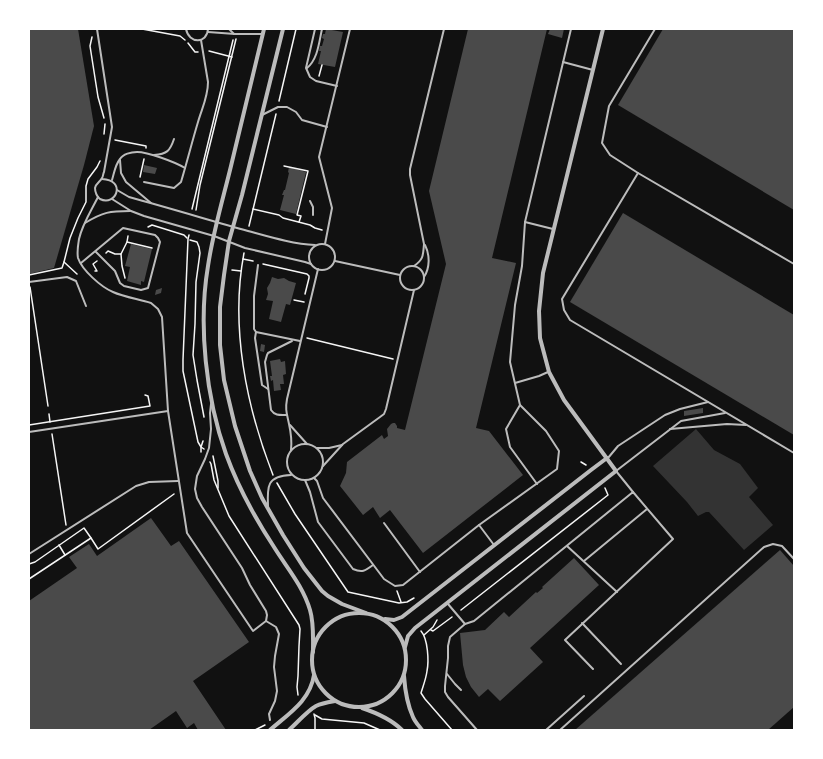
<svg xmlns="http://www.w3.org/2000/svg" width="823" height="759" viewBox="0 0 823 759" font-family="'Archivo Narrow',sans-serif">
	<rect width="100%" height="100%" fill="#111"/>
	<polygon fill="#333" points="696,429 714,450 740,464 758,488 749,497 773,525 744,550 709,512 706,512 698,516 687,502 653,466"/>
	<g fill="#4a4a4a">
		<polygon points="29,29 78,29 94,126 84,165 54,268 29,274"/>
		<polygon points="326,29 343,32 335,67 318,64 321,51 319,51 320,46 322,46 324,39 322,38 323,34 325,34"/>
		<polygon points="468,29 547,29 492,258 516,263 476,428 489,431 523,475 423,553 390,510 380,518 373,507 363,515 340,486 346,473 347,462 382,435 384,439 388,436 387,429 391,424 393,423 395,423 397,426 397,428 405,430 446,264 429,191"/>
		<polygon points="550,29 564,29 562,38 548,34"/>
		<polygon points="663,29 794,29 794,210 618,105"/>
		<polygon points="144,165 157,168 155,174 143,172"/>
		<polygon points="289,167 306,172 296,214 280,210 284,195 282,195 284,190 285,190 289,173 288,172"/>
		<polygon points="623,213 794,315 794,435 570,302"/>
		<polygon points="131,244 152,249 144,282 141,281 141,285 127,281 130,267 125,266"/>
		<polygon points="272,277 278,279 284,278 289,281 296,283 290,305 286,304 281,322 269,319 273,301 266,300 268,294 267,288 270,283"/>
		<polygon points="162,288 161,293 155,295 156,290"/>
		<polygon points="261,344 265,345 264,352 260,351"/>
		<polygon points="280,359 281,362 285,361 286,374 283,375 284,384 280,384 281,390 274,391 273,380 271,381 270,376 272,376 270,361"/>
		<polygon points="703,408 703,413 684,416 684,411"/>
		<polygon points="151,518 171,546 179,541 249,642 193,681 226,730 198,730 194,723 187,728 176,711 149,730 29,730 29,601 77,568 69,557 89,544 97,556"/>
		<polygon points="780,550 794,566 794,707 768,730 575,730"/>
		<polygon points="574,558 599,585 530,648 543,662 500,701 488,689 479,697 471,687 466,677 463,665 460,633 485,630 504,612 509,617 536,592 537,593 543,588 542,587"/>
	</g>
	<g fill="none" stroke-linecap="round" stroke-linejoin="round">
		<g stroke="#f5f5f5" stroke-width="1.5">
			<polyline points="142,29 180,36 185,40"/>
			<polyline points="92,37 90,46 98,97 104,118"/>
			<polyline points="188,43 195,52 198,52"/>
			<polyline points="209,51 232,57"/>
			<polyline points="319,76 322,65"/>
			<polyline points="279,101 296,29"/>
			<polyline points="104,134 105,124"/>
			<polyline points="115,140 146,146 146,148"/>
			<polyline points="284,166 308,171 297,215 301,216 299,222"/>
			<polyline points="140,177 144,159"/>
			<polyline points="192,209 233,40"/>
			<polyline points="253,209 279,215 283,218 310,225 315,228 322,230"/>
			<polyline points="196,210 200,185 236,39"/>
			<polyline points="249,226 276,114"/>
			<polyline points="148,227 152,225 184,235 187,238"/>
			<polyline points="189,235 188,239 183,360 183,371 198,442 201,447 204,449"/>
			<polyline points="190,240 197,242 199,247 200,253 196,282 195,324 193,355 197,380 204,417"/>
			<polyline points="127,242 152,248"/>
			<polyline points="106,253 108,251 115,254 121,254 122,266 125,278"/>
			<path d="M244 253C230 326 246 406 273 475"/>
			<polyline points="121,254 127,242 128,236"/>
			<polyline points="243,259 253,261"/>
			<polyline points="263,264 307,274 309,276 309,278 305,294"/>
			<polyline points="232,270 241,271"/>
			<polyline points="95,271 97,271 93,264 97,261"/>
			<polyline points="77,274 64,262 70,238 78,218 86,202 86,186 88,179 97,167 100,161"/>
			<polyline points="29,275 62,268 64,262"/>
			<polyline points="30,287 48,406"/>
			<polyline points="294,300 304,302"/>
			<polyline points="307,338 393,359"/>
			<polyline points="49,414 50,422"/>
			<polyline points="29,425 150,406 148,396 145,395"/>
			<polyline points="52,434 66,525"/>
			<polyline points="201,452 201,447 203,441"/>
			<polyline points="213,456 218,481 218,488"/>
			<polyline points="210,462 211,464 214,480 229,516 299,625 300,629 299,646 298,676 297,687 298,695"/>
			<polyline points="581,462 586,465"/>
			<polyline points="277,483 295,514 348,592 399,603 407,602 414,598"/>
			<polyline points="59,545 65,555"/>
			<polyline points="29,564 35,562 84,528 91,538"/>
			<polyline points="29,579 91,538 98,549 174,494"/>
			<polyline points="397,591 401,602"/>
			<polyline points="461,610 608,495 605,488"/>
			<polyline points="431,630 433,631 452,617"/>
			<path d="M421 631C428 639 429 661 427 671 426 679 423 686 421 693L425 699 452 730"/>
			<polyline points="424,635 433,627 437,620"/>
			<polyline points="314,714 315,718 315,730"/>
			<polyline points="315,715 322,719 364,723 380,730"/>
			<polyline points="255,730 265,725"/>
		</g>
		<g stroke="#bcbcbc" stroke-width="2">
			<path d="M97 29 112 127 104 172C103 174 103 177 102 178 100 182 96 183 95 188 95 192 97 197 100 199 116 207 127 180 102 179"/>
			<path d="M186 29C189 44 207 44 208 29"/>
			<polyline points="229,29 234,34"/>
			<polyline points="315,29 306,68 310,77 316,81 337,86"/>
			<polyline points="655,29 609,106 602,143 610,155 638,173 794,264"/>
			<polyline points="208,32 235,34 263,34"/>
			<polyline points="563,62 593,70"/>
			<path d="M307 68C318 59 319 42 322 29"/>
			<polyline points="262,115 278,107 287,107 296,112 302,120 327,127"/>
			<path d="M154 155C167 154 170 151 174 139"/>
			<polyline points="120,160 121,173 126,182 151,203"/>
			<polyline points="638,173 562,299 564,310 570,320 794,453"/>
			<path d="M112 180C114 174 115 165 120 159 123 154 131 152 137 152 148 152 175 162 185 168"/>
			<path d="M144 182 174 188 181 182C187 162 192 142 198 122 202 108 208 97 208 82L201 40"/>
			<path d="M117 190 129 197C169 208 209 220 248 231 270 237 293 244 315 245"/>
			<path d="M98 197C91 211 82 225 79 239 78 245 77 253 78 258 82 270 101 287 113 292 124 297 138 299 151 303L158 309 162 317 168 411 187 533 253 631 266 621 267 615 266 611 250 585 242 568 202 507 197 498 195 489 197 476 205 459 209 448 211 429 210 413 211 404"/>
			<polyline points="112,199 131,211 144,216 214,236 245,248 305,262 311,264"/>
			<polyline points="310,201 313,207 313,215"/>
			<polyline points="525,222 553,229"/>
			<path d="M85 223C103 212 110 211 130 211"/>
			<circle cx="322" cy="257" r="13"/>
			<polyline points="325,244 332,208 319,157 350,29"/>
			<polyline points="335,261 400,275"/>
			<polyline points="81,263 123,228 155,235 158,238 160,242 148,288 141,290 124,286 120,283 115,271 96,252"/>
			<polyline points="258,265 254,296 254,329 256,332 300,341"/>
			<circle cx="412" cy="278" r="12"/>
			<path d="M414 266C424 259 423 255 424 244L410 175V169L444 29"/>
			<path d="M424 277C430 268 430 255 425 245"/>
			<polyline points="29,282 67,277 76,281 86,306"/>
			<polyline points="256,332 255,338 262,385 268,389"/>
			<polyline points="515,383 539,376 548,372"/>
			<polyline points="520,405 506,429 510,447 537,484"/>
			<path d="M287 415C280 415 275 416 271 410L265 362 267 355 268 353 292 341"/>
			<polyline points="290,425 307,444"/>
			<polyline points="670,429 727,424 746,425"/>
			<polyline points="29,432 168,411"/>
			<circle cx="305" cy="462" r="18"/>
			<polyline points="317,448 329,448 342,445"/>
			<path d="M291 450C292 441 291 433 289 424 287 414 285 410 287 399L318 269"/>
			<polyline points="608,458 618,446 665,415 680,409 708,402"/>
			<polyline points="323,466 343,444 380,417 384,414 386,409 414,290"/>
			<polyline points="314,478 317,481 323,498 384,579 395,586 403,585 479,525 557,469 559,451 546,431 520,405 510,362 515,305 522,266 525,222 571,29"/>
			<path d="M305 480 310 492 318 522 353 569C362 573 365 571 373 565"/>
			<polyline points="633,492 616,471 681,421 725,413"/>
			<path d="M268 506C267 486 267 476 291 475"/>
			<polyline points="384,523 420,572"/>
			<polyline points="479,525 494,545"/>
			<polyline points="567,546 617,592"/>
			<polyline points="29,554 136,486 149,482 178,481"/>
			<polyline points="584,561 647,509"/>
			<polyline points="448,604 465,624"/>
			<polyline points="266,621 276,627 279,634 275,656 274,667 277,691 275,701 269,714 270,720"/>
			<polyline points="582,623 621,664"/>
			<polyline points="447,674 455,684 461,690"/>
			<polyline points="477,730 448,697 445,692 445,686 448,658 448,646 450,637 465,624 474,621 633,492 673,539 565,640 593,669"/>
			<polyline points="546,730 584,696"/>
			<polyline points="560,730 764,547 773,544 782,546 794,559"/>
		</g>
		<g stroke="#bcbcbc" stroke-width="4">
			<path d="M264 29C253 75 242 121 231 166 223 199 213 232 208 266 198 325 206 398 226 454 238 487 255 518 274 547 287 568 303 586 310 610 314 623 313 638 313 652"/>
			<polyline points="283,29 242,195 229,241 224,275 220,307 220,345 224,380 235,426 250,471 262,498 283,535 304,568 322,591 328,596 342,604 366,613"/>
			<circle cx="359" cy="660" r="47"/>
			<polyline points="385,619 394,620 402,617 591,470 607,458"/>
			<polyline points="405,647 408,636 415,628 616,471 564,400 549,372 540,338 539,311 543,273 603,29"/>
			<path d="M404 676C405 690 407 704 413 717 415 722 419 726 422 730"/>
			<path d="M362 708C377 713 391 719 402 730"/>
			<path d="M270 730C288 714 310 701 314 675"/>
			<path d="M289 730C297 723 307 711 316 706 322 703 329 702 335 701"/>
		</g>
	</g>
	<rect width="823" height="759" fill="none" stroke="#ffffff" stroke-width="60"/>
</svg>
